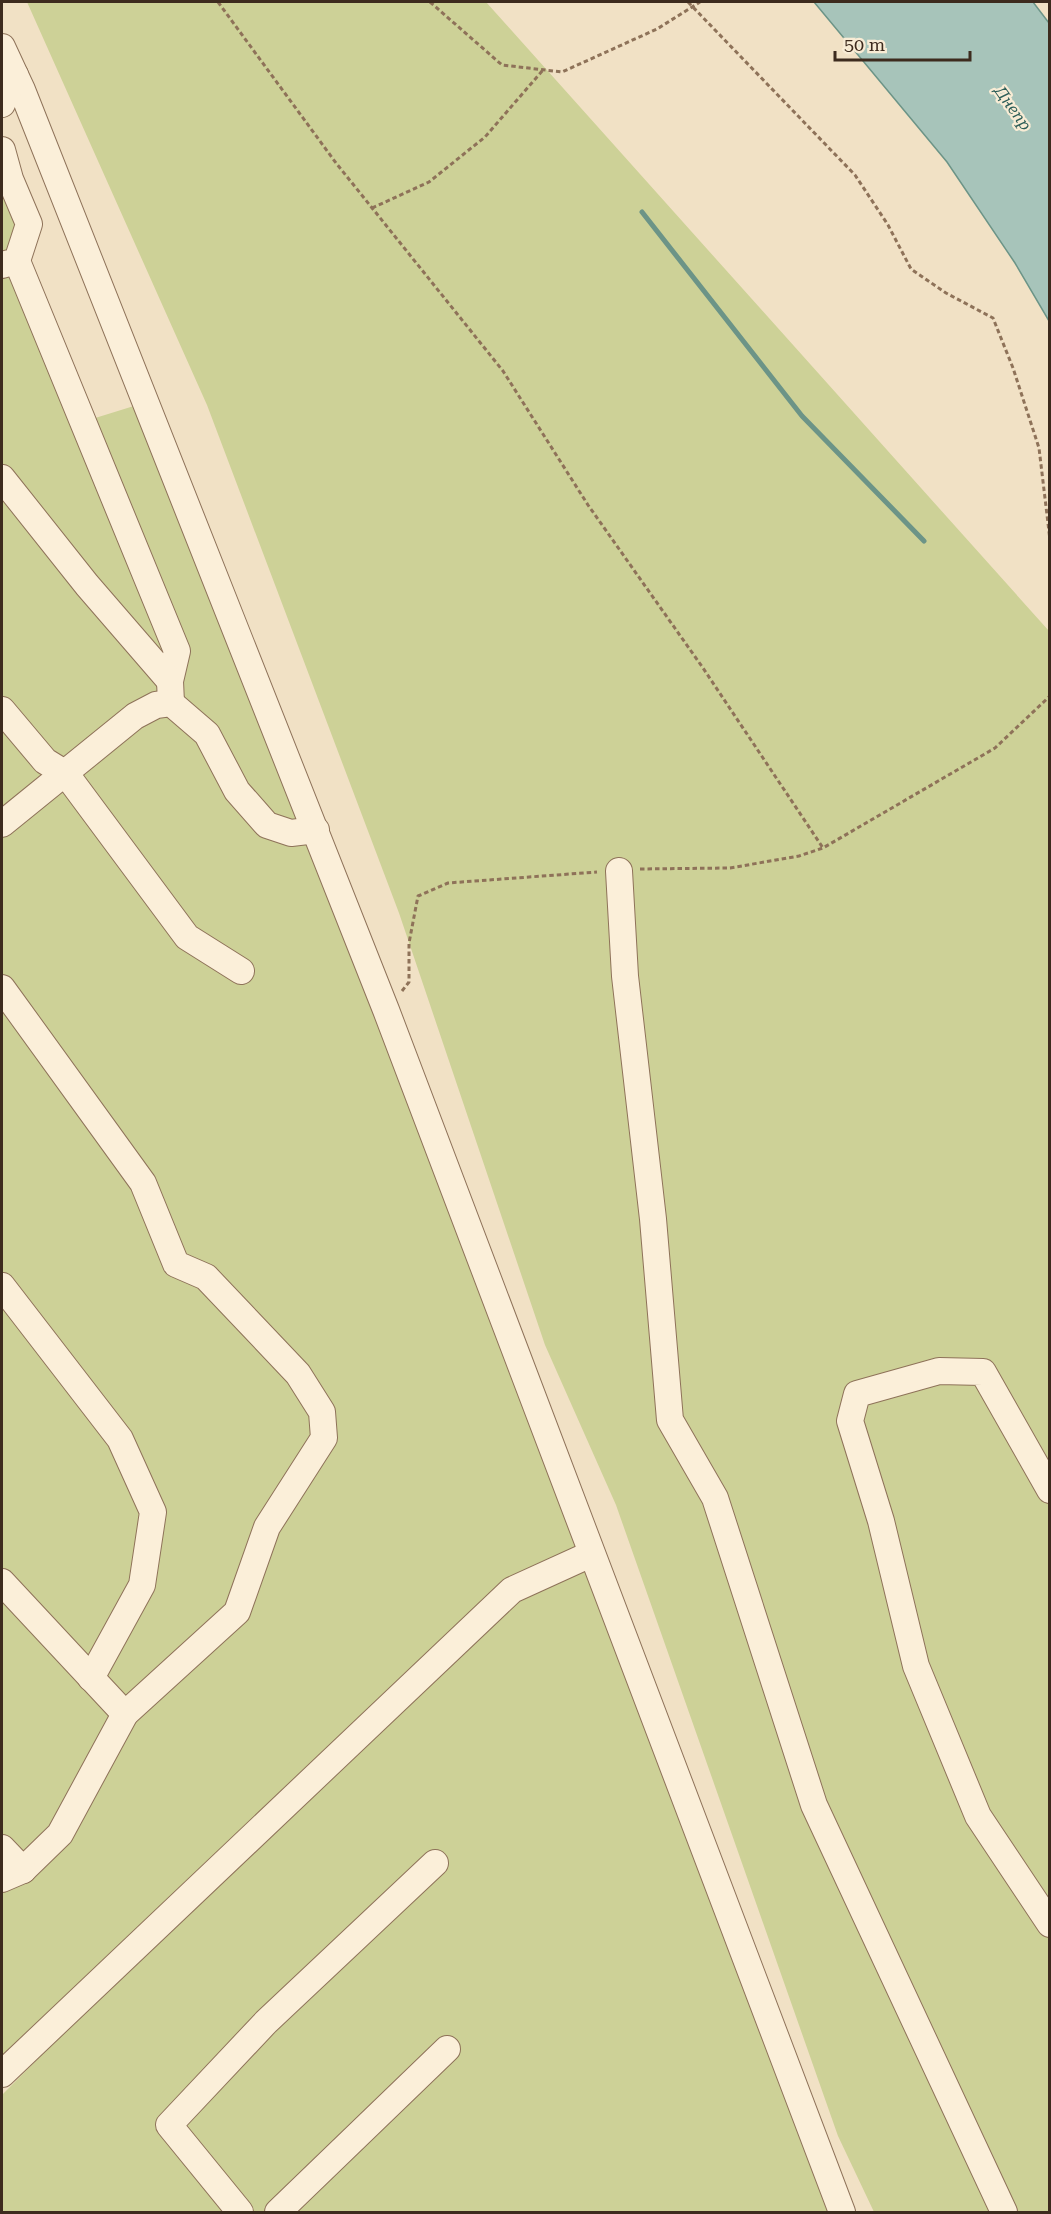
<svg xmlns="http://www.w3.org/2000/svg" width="1051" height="2214" viewBox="0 0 1051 2214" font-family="'Roboto Serif',serif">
	<rect width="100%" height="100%" fill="#f1e1c5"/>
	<g fill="#cdd197">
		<polygon points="27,2 486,2 1049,631 1049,2212 874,2212 838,2136 616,1505 545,1345 399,913 207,405"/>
		<polygon points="2,156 22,221 6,256 2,258"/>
		<polygon points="32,264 92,419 150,401 590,1546 542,1565 2,2071 2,275"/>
		<polygon points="593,1557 837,2212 2,2212 2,2095 267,1827 423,1693 489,1623 546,1578"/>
	</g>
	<polygon fill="#a7c4ba" stroke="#6c9487" stroke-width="1.5" points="814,2 1033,2 1049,23 1049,321 1015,263 947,162"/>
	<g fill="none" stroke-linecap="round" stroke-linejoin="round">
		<polyline stroke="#6c9487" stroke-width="5" points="642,212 802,416 924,541"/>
		<g stroke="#8e7259" stroke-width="28">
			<g id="minor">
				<polyline points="2,47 22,90 386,1010 842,2212"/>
				<polyline points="2,104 15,75"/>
				<polyline points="2,150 10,179 29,224 17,261 2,265"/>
				<polyline points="17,261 177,651 170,681 171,703"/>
				<polyline points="2,478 87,585 170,681"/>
				<polyline points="2,710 45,761 66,774 187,937 241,971"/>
				<polyline points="2,824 135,716 156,705 171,703 207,734 237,791 267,825 291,833 316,830"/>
				<polyline points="619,871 625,976 653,1219 670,1420 715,1498 814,1805 1004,2212"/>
				<polyline points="2,988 143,1183 176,1264 206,1277 298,1374 322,1412 324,1438 267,1527 237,1612 125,1714 60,1834 23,1870 2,1879"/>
				<polyline points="2,1286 120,1439 153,1512 142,1585 91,1678"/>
				<polyline points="1050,1490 983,1372 939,1371 857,1394 850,1421 881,1521 916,1666 978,1816 1050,1924"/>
				<polyline points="2,1582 125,1714"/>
				<polyline points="2,1848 23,1870"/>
				<polyline points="2,2074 512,1590 591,1554"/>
				<polyline points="240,2212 169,2125 266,2022 435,1863"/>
				<polyline points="278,2212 447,2049"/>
			</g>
		</g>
		<g stroke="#8e7259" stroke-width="3" stroke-dasharray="4.5 3" stroke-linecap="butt">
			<polyline points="218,2 336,163 503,371 588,505 703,668 823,848"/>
			<polyline points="430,2 502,65 562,72 657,29 700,2"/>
			<polyline points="688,2 855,175 888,225 911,269 946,293 993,318 1013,368 1039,448 1050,540"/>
			<polyline points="372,208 429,182 485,137 543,70"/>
			<polyline points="640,869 730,868 799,856 823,848 995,748 1050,696"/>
			<polyline points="402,991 409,982 409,943 418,896 448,883 597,872"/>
		</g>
		<use href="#minor" stroke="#fbefd9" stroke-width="26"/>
	</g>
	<g text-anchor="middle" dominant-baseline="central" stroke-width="4.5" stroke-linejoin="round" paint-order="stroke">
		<g font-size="16" font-style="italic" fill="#2c5d57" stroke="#f8ecd5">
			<text transform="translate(1013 108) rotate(54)">Днепр</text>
		</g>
	</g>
	<rect width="1051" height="2214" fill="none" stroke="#3d2b1e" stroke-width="6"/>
	<path d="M835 51v9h135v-9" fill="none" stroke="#3d2b1e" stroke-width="3"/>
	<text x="844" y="51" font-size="18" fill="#3d2b1e" stroke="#f8ecd5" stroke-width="4.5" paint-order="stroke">50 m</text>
</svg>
